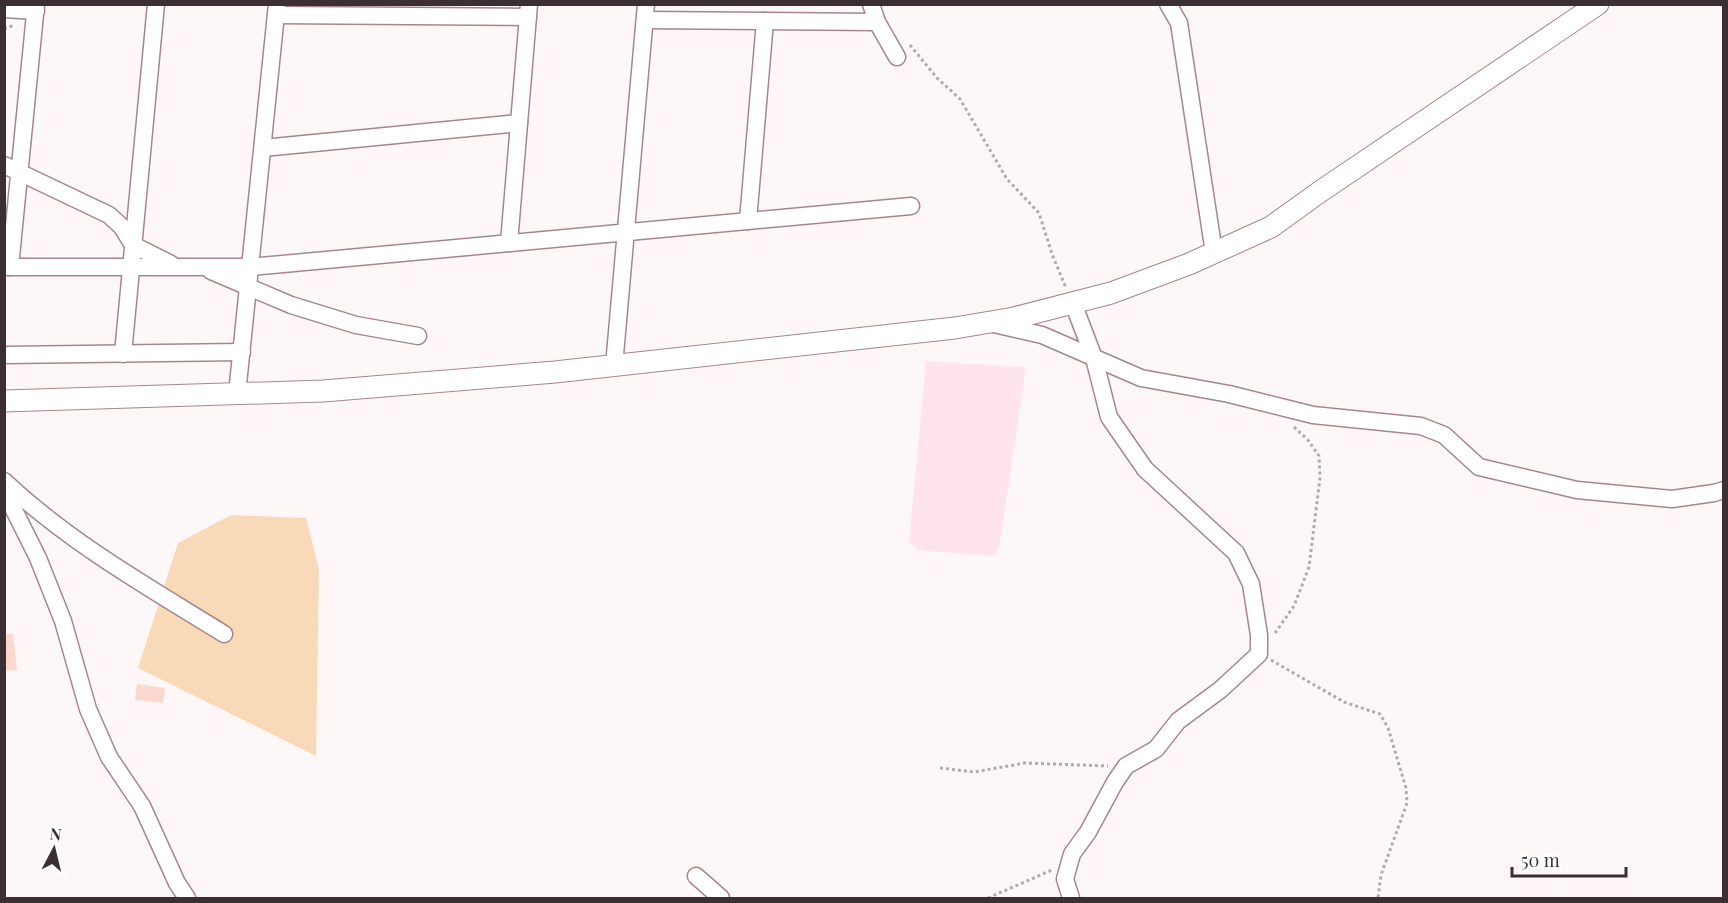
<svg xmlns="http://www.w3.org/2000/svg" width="1728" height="903" viewBox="0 0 1728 903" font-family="'Playfair Display',serif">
	<rect width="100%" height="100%" fill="#fef7f8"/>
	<polygon fill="#ffe5eb" points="926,361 1026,367 999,549 993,556 917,550 909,542"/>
	<polygon fill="#f8dab9" points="231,515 306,518 319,569 316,756 138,668 178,543"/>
	<g fill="#fcd9d0">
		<polygon points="4,634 13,634 17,670 4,671"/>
		<polygon points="137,684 165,688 163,703 135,700"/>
	</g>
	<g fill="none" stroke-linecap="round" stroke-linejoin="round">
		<g stroke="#a6868e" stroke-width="19">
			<g id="minor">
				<polyline points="871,4 877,22 897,57"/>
				<polyline points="1168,4 1179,23 1214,253"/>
				<polyline points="4,9 36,11"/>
				<polyline points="276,15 528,17"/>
				<polyline points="645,20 877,22"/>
				<polyline points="263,148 519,123"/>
				<polyline points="4,165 109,215 122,227 133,245 171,264"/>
				<polyline points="748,221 765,21"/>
				<polyline points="509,243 529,4"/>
				<polyline points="4,267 250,267 911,206"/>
				<polyline points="10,267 36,4"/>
				<polyline points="211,271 291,305 356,325 418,336"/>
				<polyline points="994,324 1042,335 1141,378 1229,394 1313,415 1421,426 1444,435 1479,467 1577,490 1672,499 1714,493 1724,490"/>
				<polyline points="123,354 156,4"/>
				<polyline points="4,355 242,352"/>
				<polyline points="614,366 646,4"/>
				<polyline points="237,394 277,4"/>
				<path d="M4 481C70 543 148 587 224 634"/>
				<polyline points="4,490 38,558 63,621 88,709 109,757 142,806 177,883 187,898"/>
				<polyline points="696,876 721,898"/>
				<polyline points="1071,898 1065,879 1072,854 1088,832 1115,782 1126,766 1156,749 1178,721 1220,690 1259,654 1259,635 1251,584 1236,553 1145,469 1109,417 1094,358 1073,303"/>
			</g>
		</g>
		<g stroke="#a6868e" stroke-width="23">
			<polyline id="tertiary" points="4,401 323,391 555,372 955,328 1014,318 1111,293 1189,264 1271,227 1321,191 1598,4"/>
		</g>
		<g stroke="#b3aaac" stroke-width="3" stroke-dasharray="3 3" stroke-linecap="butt">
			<polyline points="4,29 14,25"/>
			<polyline points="910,45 937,78 960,99 1007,179 1039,213 1052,254 1066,288"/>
			<polyline points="1275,633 1294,606 1309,567 1320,478 1319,456 1308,440 1294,427"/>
			<polyline points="1271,660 1344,702 1380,714 1388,728 1406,788 1407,803 1381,875 1378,898"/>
			<polyline points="940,768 974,772 1025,763 1108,766"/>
			<polyline points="988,898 1052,870"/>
		</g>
		<use href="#minor" stroke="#fff" stroke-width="16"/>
		<use href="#tertiary" stroke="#fff" stroke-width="21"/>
	</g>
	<rect width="1728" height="903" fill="none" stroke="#3c2f33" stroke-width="12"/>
	<g transform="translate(54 849) rotate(7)" stroke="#ffffff" stroke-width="4.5" paint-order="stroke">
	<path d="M0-4.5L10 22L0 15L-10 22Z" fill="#3c2f33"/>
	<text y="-9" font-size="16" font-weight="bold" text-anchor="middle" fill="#3c2f33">N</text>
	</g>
	<path d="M1512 867v9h114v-9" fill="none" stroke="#3c2f33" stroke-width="3"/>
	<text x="1521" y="867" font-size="18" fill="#3c2f33" stroke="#ffffff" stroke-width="4.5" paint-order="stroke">50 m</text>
</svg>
